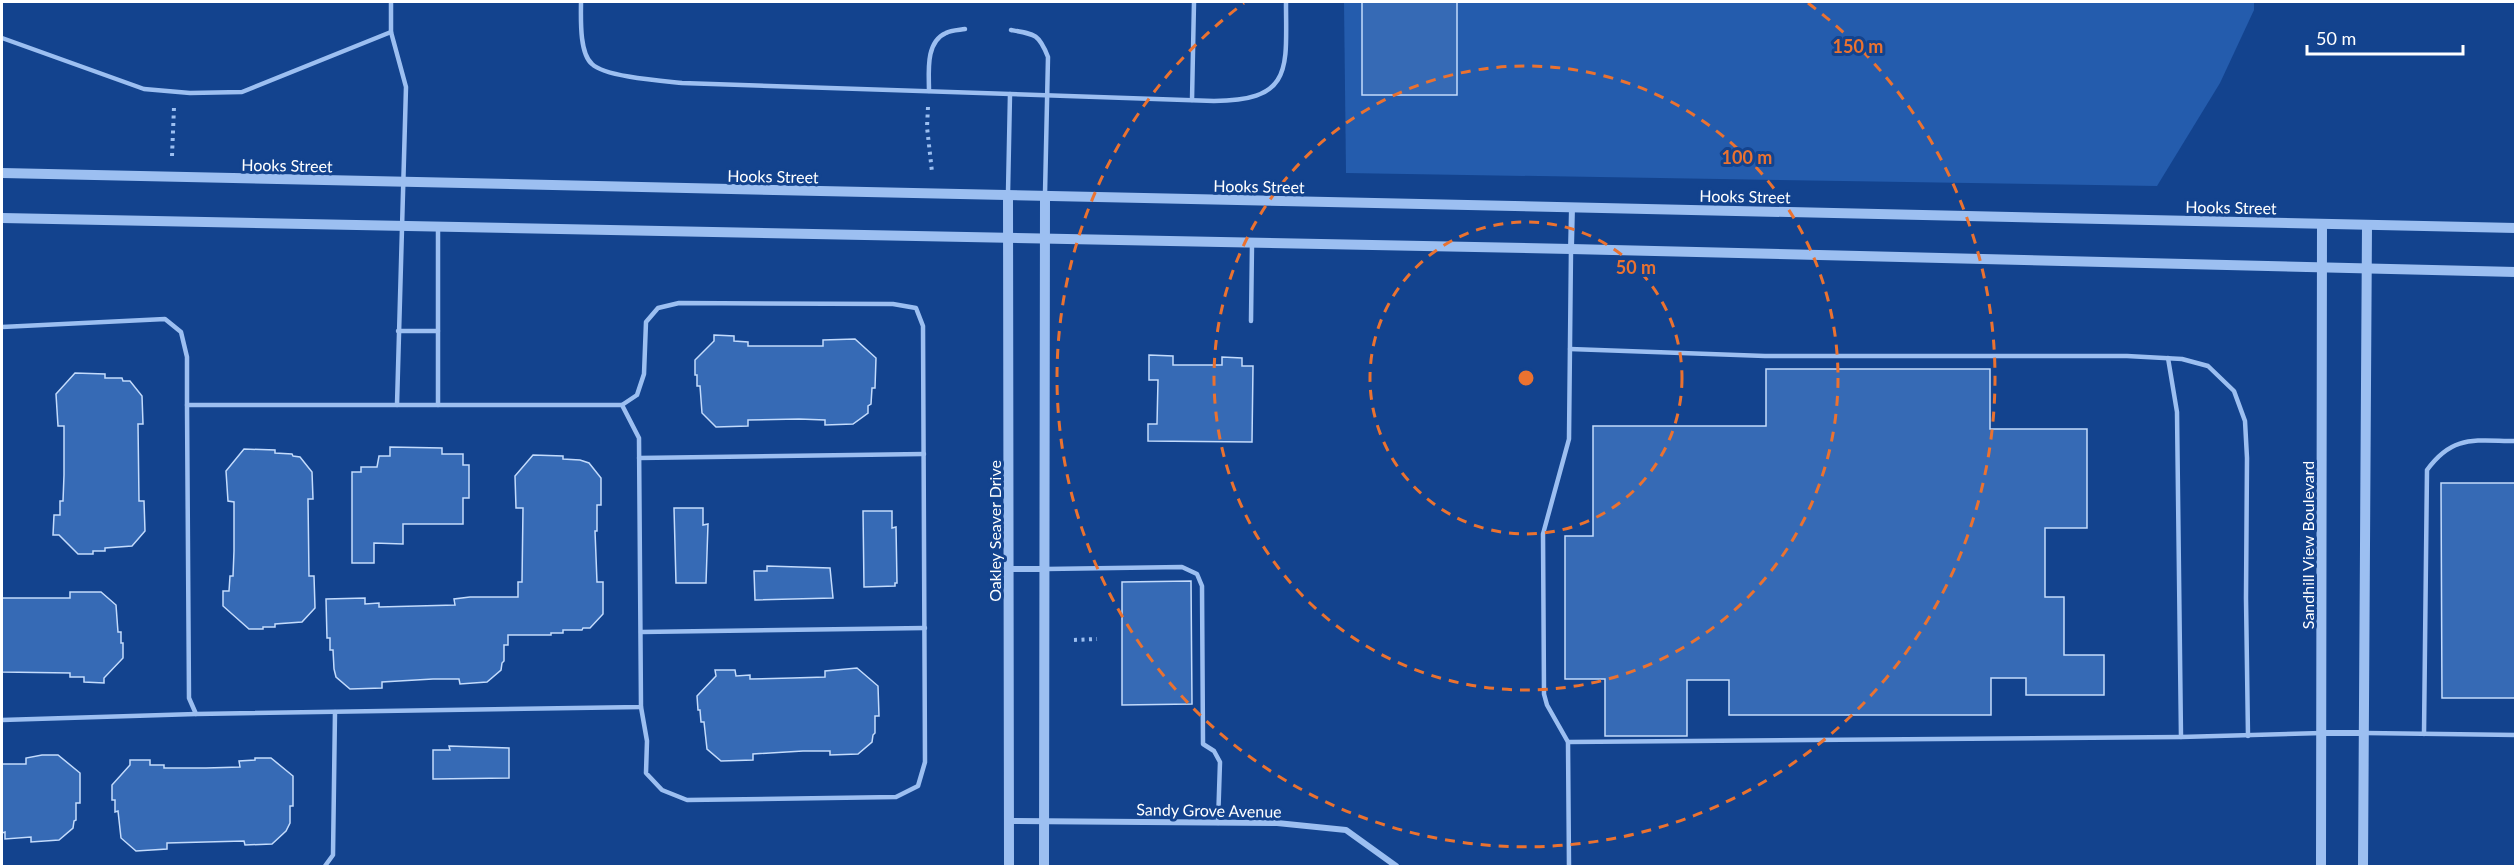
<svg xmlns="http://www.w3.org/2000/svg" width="2517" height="868" viewBox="0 0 2517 868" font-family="Lato,sans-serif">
	<rect width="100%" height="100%" fill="#13438e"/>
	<polygon fill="#245cad" points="1344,2 2254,2 2254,10 2220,83 2157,186 1346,173"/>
	<g fill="#366ab5" stroke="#c3dbfc" stroke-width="1.5">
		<rect x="1362" y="2" width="95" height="93"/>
		<polygon points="714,335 734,336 734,341 748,342 748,346 823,346 823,340 855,339 876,358 875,388 872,388 871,404 868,406 868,413 853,424 825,425 825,420 799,419 748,420 748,426 716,427 702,413 700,386 697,386 697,375 695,375 695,360 714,341"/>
		<polygon points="1149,355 1173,356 1173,365 1222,365 1222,357 1242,358 1242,366 1253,366 1252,442 1148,441 1148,424 1157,424 1158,380 1149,380"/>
		<polygon points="1766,369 1990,369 1990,429 2087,429 2087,528 2045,528 2045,597 2064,597 2064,655 2104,655 2104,695 2026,695 2026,678 1991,678 1991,715 1729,715 1729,680 1687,680 1687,736 1605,736 1605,679 1565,679 1565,536 1593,536 1593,426 1766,426"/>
		<polygon points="75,373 105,374 105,378 122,378 123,381 130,381 142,396 143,424 138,424 139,501 144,501 145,531 132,546 105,548 105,551 93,551 93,554 78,554 59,535 53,535 54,515 60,515 60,501 63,501 64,475 64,426 58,426 56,394"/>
		<polygon points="390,447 442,448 442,454 463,454 463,465 469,465 469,498 463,498 463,524 403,524 403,544 374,543 374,563 352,563 352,472 361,472 361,467 377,467 379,456 390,456"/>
		<polygon points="244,449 275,450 275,453 292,454 293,456 300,457 312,472 313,499 308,499 309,576 314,576 315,608 302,622 275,624 275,627 263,627 263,629 249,629 223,606 223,591 229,591 230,576 233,576 234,551 234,502 228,501 226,471"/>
		<polygon points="533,455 563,456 563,459 580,460 589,463 601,478 601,505 597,505 597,531 595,531 597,582 603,582 603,614 590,628 583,628 582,630 563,630 563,633 551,633 551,635 508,635 508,645 504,645 504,661 502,663 501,670 487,682 460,684 459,679 433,679 382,682 382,688 350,689 336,677 334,669 333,650 330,650 330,638 327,638 326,599 365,598 365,604 379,603 379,607 455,605 454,599 470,597 518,597 518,582 522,582 523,508 516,508 515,476"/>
		<polygon points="2441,483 2516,483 2516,698 2442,698"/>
		<polygon points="674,508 703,508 703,525 708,524 706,583 676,583"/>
		<polygon points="863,511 892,511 892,528 896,527 897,583 895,583 895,586 864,587"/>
		<polygon points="767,566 830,568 833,598 755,600 754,571 767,571"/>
		<polygon points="1191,581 1192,704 1122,705 1122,582"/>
		<polygon points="70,592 101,592 116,605 118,632 121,632 121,643 123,643 123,658 104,678 104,683 84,682 84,677 70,677 70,673 2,672 2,598 70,598"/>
		<polygon points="857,668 878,686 879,716 875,716 875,733 873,735 872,742 858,754 830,755 830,751 803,751 753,754 753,760 721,761 707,749 704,722 701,722 700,710 698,710 697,696 716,676 715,670 735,670 736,676 750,675 750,679 792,678 825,677 825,671"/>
		<polygon points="449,746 509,748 509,778 433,779 433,750 450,750"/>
		<polygon points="42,755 58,755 80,773 80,803 76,803 76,820 74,821 73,828 59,840 31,842 31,837 5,839 5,832 2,833 2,764 26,764 26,758"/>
		<polygon points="255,758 271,758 293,776 293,806 290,806 290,823 286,831 272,844 245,845 244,841 167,843 167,849 136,851 121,838 118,811 115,812 115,800 112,800 112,785 130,765 130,760 150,760 150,765 164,765 164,768 206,768 240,767 239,761 255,760"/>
	</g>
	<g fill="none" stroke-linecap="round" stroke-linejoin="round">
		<g stroke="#9cbff1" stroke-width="4" stroke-dasharray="3 4.5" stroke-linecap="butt">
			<polyline points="928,107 927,127 932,172"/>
			<polyline points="172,156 174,107"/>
			<polyline points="1074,640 1097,639"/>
		</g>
		<g stroke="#9cbff1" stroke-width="4.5">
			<polyline points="391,2 391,32 406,87 397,405"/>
			<path d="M581 2C581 17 579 53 592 64 605 77 663 81 682 83L1214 101C1294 101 1286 67 1286 2"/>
			<path d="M1011 30C1035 34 1039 34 1048 57L1045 194"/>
			<polyline points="2,38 144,89 190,93 242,92 391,32"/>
			<path d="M929 91C929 73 925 42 946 33 951 30 959 30 965 29"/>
			<polyline points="1192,100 1194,2"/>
			<polyline points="1008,193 1010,94"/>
			<polyline points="1251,321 1252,244"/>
			<polyline points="2,327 165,319 181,332 187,357 187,405"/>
			<polyline points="398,331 438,331"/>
			<polyline points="1570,349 1765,356 2127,356 2182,359 2208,366 2234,391 2245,421 2247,458 2246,598 2248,736"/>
			<polyline points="2168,358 2177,412 2181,737"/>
			<polygon points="187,405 622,405 639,438 641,707 196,714 189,698"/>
			<polyline points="438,405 438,227"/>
			<polyline points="622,405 637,395 644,374 646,322 658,308 679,303 893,304 916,308 923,326 925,762 918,786 896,797 687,800 662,790 646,773 647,741 641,707"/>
			<polyline points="639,458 924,454"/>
			<polyline points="1046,569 1182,567 1197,574 1202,586 1203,744 1214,751 1220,762 1218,823"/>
			<polyline points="641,632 925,628"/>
			<polyline points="2,720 196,714"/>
			<polyline points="2365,733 2516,735"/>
			<path d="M2424 734 2427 470C2453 434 2475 441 2516 441"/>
			<polyline points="1568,742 2181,737 2322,733"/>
			<polyline points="325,866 333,855 335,712"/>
			<polyline points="1569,866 1568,742 1547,705 1544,694 1543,534 1569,439 1571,249"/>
		</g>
		<g stroke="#9cbff1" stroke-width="6">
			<polyline points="1571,249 1572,207"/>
			<polyline points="1009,569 1044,569"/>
			<polyline points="2322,733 2363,733"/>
			<polyline points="1009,821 1277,823 1346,830 1396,866"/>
		</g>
		<g stroke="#9cbff1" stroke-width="10">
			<polyline points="2,173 2516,228"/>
			<polyline points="1008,196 1009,866"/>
			<polyline points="2,218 1571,249 2516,272"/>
			<polyline points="1044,866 1045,197"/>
			<polyline points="2321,866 2322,224"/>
			<polyline points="2363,866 2367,225"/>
		</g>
	</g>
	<g fill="none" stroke="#eb7230" stroke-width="3" stroke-dasharray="10 8">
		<circle cx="1526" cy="378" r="156"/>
		<circle cx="1526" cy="378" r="312"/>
		<path d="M1808 3A469 469 0 1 1 1244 3"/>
	</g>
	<g text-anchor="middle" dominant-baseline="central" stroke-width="6" stroke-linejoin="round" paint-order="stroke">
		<g font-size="16" fill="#fff" stroke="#13438e">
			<text transform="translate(287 165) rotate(1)">Hooks Street</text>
			<text transform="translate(773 176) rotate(1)">Hooks Street</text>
			<text transform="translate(1259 186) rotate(1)">Hooks Street</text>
			<text transform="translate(1745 196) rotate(1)">Hooks Street</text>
			<text transform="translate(2231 207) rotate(1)">Hooks Street</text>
			<text transform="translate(994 531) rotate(-90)">Oakley Seaver Drive</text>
			<text transform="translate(2307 545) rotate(-90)">Sandhill View Boulevard</text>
			<text transform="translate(1209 810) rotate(1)">Sandy Grove Avenue</text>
		</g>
	</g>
	<circle cx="1526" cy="378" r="9" fill="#eb7230" stroke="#13438e" stroke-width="3"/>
	<g font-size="18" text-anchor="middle" font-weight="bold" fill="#eb7230" stroke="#13438e" stroke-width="6" stroke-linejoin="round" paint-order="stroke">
		<text x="1858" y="53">150 m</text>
		<text x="1747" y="164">100 m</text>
		<text x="1636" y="274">50 m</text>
	</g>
	<rect width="2517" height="868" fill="none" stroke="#ffffff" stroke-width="6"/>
	<path d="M2307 45v9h156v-9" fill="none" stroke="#ffffff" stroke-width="3"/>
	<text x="2316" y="45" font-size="18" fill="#ffffff" stroke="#13438e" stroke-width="4.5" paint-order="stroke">50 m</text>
</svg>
